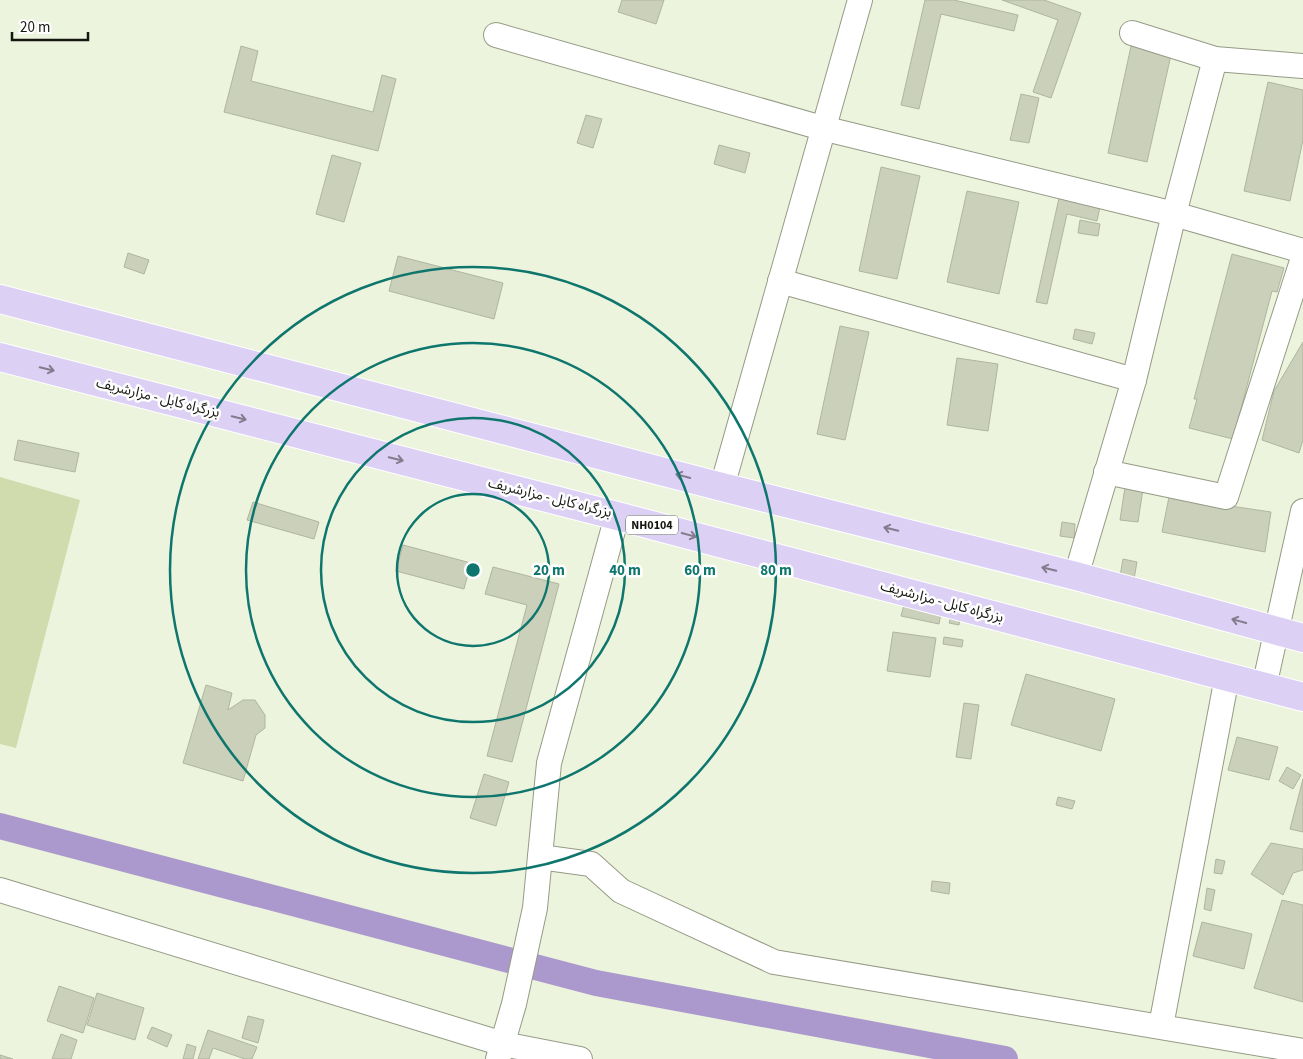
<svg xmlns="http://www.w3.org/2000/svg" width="1303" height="1059" viewBox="0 0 1303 1059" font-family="'Source Sans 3','Noto Sans Arabic',sans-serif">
	<rect width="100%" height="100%" fill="#edf4dd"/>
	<polygon fill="#d0dcad" points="0,477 80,500 16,748 0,744"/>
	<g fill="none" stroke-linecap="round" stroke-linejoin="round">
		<polyline stroke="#ab98cd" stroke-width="26" points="0,826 596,983 1005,1059"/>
	</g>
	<g fill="#cad0ba" stroke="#afb59f">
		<polygon points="622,0 664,0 656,24 618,12"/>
		<polygon points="925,0 954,0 1018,15 1014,31 941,14 919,109 901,105"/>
		<polygon points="1002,0 1044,0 1081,13 1051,98 1033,92 1058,20"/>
		<polygon points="241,46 258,51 251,81 373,112 382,75 396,79 378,151 224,112"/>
		<polygon points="1131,46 1171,55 1147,162 1108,153"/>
		<polygon points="1268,82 1303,90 1303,140 1290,201 1244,191"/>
		<polygon points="1021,94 1039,98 1029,143 1010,140"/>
		<polygon points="586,115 602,119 593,148 577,143"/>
		<polygon points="719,145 750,153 745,173 714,164"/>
		<polygon points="332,155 361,163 344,222 316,214"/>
		<polygon points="881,167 920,176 897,279 859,271"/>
		<polygon points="967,191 1019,202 999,294 947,282"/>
		<polygon points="1059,198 1100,207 1097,221 1067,214 1047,304 1036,302"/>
		<polygon points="1080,220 1100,224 1098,236 1078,233"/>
		<polygon points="128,253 149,260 144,274 124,267"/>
		<polygon points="1232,254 1284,268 1277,292 1272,291 1233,439 1189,428 1197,399 1194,399"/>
		<polygon points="398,256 503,283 494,319 389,291"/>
		<polygon points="840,326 869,332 845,440 817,434"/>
		<polygon points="1075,329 1095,333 1092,344 1073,339"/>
		<polygon points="1303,342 1303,440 1299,453 1262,440 1274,391"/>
		<polygon points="957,358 998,364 988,431 947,425"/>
		<polygon points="18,440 79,453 75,472 14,460"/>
		<polygon points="1125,487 1143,489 1138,522 1120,520"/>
		<polygon points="1169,497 1271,512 1265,552 1162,532"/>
		<polygon points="253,502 319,522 314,539 247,520"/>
		<polygon points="1062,522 1075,524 1074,538 1060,536"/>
		<polygon points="403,545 471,563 464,589 396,571"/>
		<polygon points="1123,559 1137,562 1134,579 1120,576"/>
		<polygon points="493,567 559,584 512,762 487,756 527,605 485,594"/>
		<polygon points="904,605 941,613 939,624 901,616"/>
		<polygon points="951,617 960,619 959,625 949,623"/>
		<polygon points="893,632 936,638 930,677 887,671"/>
		<polygon points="944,637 963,640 962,647 943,644"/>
		<polygon points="1026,674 1115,699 1101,751 1011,725"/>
		<polygon points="206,685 232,693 228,710 243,700 255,700 265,715 265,728 256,735 243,781 183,763"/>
		<polygon points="964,703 979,705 971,759 956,757"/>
		<polygon points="1237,737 1278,747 1269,780 1228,770"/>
		<polygon points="1287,767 1301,775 1293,789 1279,781"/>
		<polygon points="484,774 509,782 496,826 470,818"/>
		<polygon points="1303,779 1303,832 1290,829"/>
		<polygon points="1058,797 1075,801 1072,809 1056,805"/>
		<polygon points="1271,843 1303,849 1303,870 1293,873 1283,895 1251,874"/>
		<polygon points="1216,859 1225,861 1222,874 1214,873"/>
		<polygon points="932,881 950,883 949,894 931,891"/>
		<polygon points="1207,888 1215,890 1211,911 1204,909"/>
		<polygon points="1282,900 1303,905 1303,1002 1254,988"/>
		<polygon points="1202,922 1252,934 1244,969 1193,956"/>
		<polygon points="59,986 94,998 83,1033 47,1021"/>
		<polygon points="97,993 144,1008 135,1040 87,1025"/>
		<polygon points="248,1016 264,1020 258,1043 242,1038"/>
		<polygon points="152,1027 172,1035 167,1047 147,1038"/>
		<polygon points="208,1030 257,1047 252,1059 245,1059 213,1048 209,1059 198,1059"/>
		<polygon points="61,1034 77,1040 71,1059 52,1059"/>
		<polygon points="187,1044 196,1047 193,1059 183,1059"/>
		<polygon points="0,1055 13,1059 0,1059"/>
	</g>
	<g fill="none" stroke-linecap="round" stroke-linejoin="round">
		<g stroke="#959b86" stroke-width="26">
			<g id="street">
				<polyline points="1132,33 1215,59 1303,66"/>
				<polyline points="496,35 822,128 1174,214 1303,251"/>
				<polyline points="780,281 1134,380"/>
				<polyline points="1106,472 1226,497 1303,258"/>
				<polyline points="722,487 860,0"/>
				<polyline points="1076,576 1134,380 1174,214 1215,59"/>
				<polyline points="1264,687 1303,511"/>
				<polyline points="540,857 591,864 621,891 774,962 1303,1051"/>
				<polyline points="0,890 503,1044 580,1059"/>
				<polyline points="1161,1026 1227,677"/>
				<polyline points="498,1059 514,1004 535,908 549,763 617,516"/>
			</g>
		</g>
		<g stroke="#fff" stroke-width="30">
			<g id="highway">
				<polyline points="0,299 722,487 1076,576 1303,638"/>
				<polyline points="0,357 617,516 1303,697"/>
			</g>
		</g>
		<use href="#street" stroke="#fff" stroke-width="24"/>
		<use href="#highway" stroke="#dcd0f4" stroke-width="28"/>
	</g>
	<defs><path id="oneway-shaft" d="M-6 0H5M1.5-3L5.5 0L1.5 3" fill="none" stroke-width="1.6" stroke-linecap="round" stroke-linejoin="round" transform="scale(1.25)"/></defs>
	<g stroke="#827c8d">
		<use href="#oneway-shaft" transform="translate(47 369) rotate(14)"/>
		<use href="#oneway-shaft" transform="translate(239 418) rotate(14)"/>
		<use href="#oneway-shaft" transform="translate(396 459) rotate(14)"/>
		<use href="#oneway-shaft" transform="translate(683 476) rotate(-165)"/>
		<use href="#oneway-shaft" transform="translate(891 529) rotate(-166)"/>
		<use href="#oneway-shaft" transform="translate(689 535) rotate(15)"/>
		<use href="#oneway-shaft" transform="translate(1049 569) rotate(-166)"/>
		<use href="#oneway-shaft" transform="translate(1239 621) rotate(-165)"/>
	</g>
	<g fill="none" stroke="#0f766e" stroke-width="2.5">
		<circle cx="473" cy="570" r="76"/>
		<circle cx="473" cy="570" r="152"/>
		<circle cx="473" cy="570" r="227"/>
		<circle cx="473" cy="570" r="303"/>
	</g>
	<g text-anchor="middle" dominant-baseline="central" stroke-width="5" stroke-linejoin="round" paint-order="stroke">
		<rect fill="#fff" stroke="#5a5c57" stroke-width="1" x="626" y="515.5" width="52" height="19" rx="4"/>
		<g font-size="12" font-weight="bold" fill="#14160f">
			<text x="652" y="525">NH0104</text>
		</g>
		<g font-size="14" fill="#14160f" stroke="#fff">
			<text transform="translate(158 398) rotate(14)">بزرگراه کابل - مزارشریف</text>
			<text transform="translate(550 498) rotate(14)">بزرگراه کابل - مزارشریف</text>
			<text transform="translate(942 602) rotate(15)">بزرگراه کابل - مزارشریف</text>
		</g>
	</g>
	<circle cx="473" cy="570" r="8" fill="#0f766e" stroke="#fff" stroke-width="2.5"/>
	<g font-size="15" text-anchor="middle" font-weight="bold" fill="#0f766e" stroke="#fff" stroke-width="5" stroke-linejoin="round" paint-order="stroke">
		<text x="549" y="575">20 m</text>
		<text x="625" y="575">40 m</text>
		<text x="700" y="575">60 m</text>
		<text x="776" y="575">80 m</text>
	</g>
	<path d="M12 32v8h76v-8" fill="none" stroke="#14160f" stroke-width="2.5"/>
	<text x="20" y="32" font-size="15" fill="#14160f" stroke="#ffffff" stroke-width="4" paint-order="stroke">20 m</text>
</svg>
